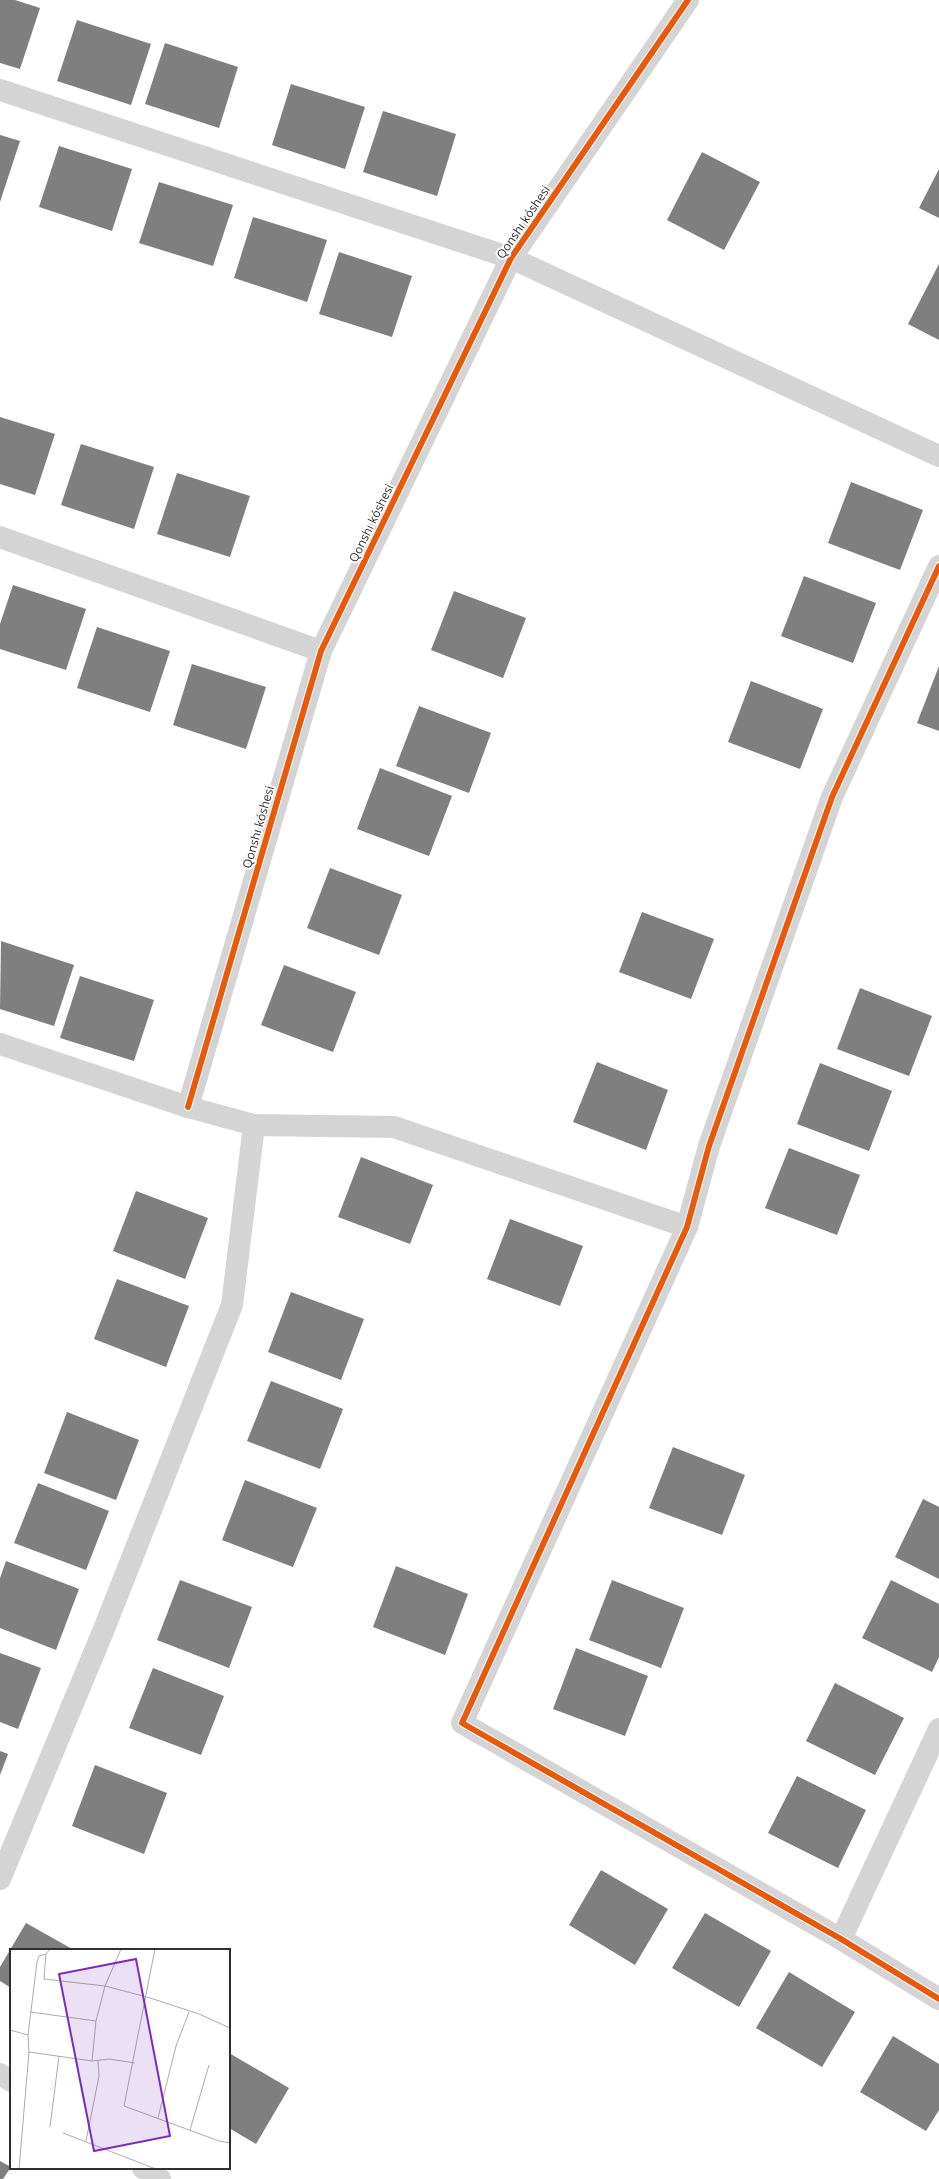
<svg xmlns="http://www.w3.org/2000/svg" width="939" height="2179" viewBox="0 0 939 2179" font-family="'Open Sans',sans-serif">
	<rect width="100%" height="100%" fill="#fff"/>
	<g fill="#7f7f7f">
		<polygon points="0,0 15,0 40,8 20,69 0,63"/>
		<polygon points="77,20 151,44 131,105 57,81"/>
		<polygon points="165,43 238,67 219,128 145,104"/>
		<polygon points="291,84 365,107 345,169 272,145"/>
		<polygon points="383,111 456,134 437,196 363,172"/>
		<polygon points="0,135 20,141 0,202"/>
		<polygon points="59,146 132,169 112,231 39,207"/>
		<polygon points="702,152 760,182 724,250 667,220"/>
		<polygon points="939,169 939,218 919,208"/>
		<polygon points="159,182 233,205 213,266 139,243"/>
		<polygon points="253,217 327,240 307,302 234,278"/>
		<polygon points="339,252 412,276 392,337 319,314"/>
		<polygon points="939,264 939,340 908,324"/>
		<polygon points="0,417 55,434 35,495 0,484"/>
		<polygon points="81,444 154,467 134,529 61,505"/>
		<polygon points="177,473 250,496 230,557 157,534"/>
		<polygon points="851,482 923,510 900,570 828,543"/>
		<polygon points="804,576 876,603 853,663 781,636"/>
		<polygon points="13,585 86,609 66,670 0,649 0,624"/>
		<polygon points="454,591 526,618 503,678 431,650"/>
		<polygon points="97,627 170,651 150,712 77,688"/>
		<polygon points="192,664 266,687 246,749 173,725"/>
		<polygon points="939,666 939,731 917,723"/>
		<polygon points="751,681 823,709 800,769 728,742"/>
		<polygon points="419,706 491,733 469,793 396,766"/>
		<polygon points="380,768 452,796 429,856 357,829"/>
		<polygon points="330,868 402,895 379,955 307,928"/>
		<polygon points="642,912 714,939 691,999 619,972"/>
		<polygon points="1,941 74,965 54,1026 0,1009"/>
		<polygon points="284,965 356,992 333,1052 261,1025"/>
		<polygon points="80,976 154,1000 134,1061 60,1038"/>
		<polygon points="860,988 932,1016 909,1076 837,1049"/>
		<polygon points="597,1062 668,1090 646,1150 573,1122"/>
		<polygon points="820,1063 892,1091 869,1151 797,1124"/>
		<polygon points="789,1148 860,1175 837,1235 765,1208"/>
		<polygon points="361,1157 433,1185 410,1244 338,1217"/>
		<polygon points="136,1191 208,1218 185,1279 113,1251"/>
		<polygon points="510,1219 583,1246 560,1306 487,1279"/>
		<polygon points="117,1279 189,1306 166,1367 94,1339"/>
		<polygon points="291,1292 364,1319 341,1380 268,1352"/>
		<polygon points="271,1381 343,1409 320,1469 247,1441"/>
		<polygon points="67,1412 139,1440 116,1500 44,1473"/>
		<polygon points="673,1447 745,1475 722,1535 649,1508"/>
		<polygon points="245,1480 317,1508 293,1567 222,1540"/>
		<polygon points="38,1483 109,1511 86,1570 14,1543"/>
		<polygon points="923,1499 939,1507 939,1579 895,1557"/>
		<polygon points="6,1561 79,1589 56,1650 0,1628 0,1578"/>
		<polygon points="396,1566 468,1594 445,1655 373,1627"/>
		<polygon points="180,1580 252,1607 229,1668 157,1640"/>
		<polygon points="612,1580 684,1608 661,1668 589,1640"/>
		<polygon points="891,1580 939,1604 939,1657 932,1672 862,1638"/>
		<polygon points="576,1648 648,1676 625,1736 553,1709"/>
		<polygon points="0,1653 41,1668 18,1729 0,1722"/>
		<polygon points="153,1668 224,1696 201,1755 129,1728"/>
		<polygon points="835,1683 904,1718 875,1775 806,1741"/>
		<polygon points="0,1751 8,1754 0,1775"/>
		<polygon points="95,1765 167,1793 144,1854 72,1826"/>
		<polygon points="797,1776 866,1810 838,1868 768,1833"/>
		<polygon points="601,1870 668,1909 635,1965 569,1925"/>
		<polygon points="705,1913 771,1951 739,2007 672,1968"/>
		<polygon points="26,1923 74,1950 11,1950 11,1988 0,1981 0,1967"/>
		<polygon points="789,1972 855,2012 822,2067 756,2028"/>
		<polygon points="893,2036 939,2064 939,2110 926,2131 860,2092"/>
		<polygon points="229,2053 289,2088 256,2144 229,2128"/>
		<polygon points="0,2161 11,2167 3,2179 0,2179"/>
	</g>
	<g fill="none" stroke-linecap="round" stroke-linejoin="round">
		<g stroke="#d4d4d4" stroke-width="22">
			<polyline points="0,90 511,258 939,456"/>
			<polyline points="0,537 321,651"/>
			<polyline points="939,566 832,797 709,1146 687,1227 462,1723 841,1939 939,1999"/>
			<polyline points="0,1044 188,1107 254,1125 394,1127 687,1227"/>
			<polyline points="188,1107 321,651 511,258 688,0"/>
			<polyline points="0,1879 104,1629 232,1305 254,1125"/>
			<polyline points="841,1939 939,1729"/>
			<polyline points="0,2074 11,2081"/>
			<polyline points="143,2168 160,2179"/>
		</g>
		<g stroke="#fff" stroke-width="8">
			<g id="cycleway">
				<polyline points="939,566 832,797 709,1146 687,1227 462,1723 841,1939 939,1999"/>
				<polyline points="188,1107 321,651 511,258 688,0"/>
			</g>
		</g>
		<use href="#cycleway" stroke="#e8590c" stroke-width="6"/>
	</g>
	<g text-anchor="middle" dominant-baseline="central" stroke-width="4" stroke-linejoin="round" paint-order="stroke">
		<g font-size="12" fill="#303030" stroke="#fff">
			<text transform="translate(523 222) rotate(-56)">Qonshı kóshesi</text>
			<text transform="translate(371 523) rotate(-64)">Qonshı kóshesi</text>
			<text transform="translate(258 827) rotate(-74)">Qonshı kóshesi</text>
		</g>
	</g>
	<g transform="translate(10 1949)">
		<rect width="220" height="220" fill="#fff"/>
		<path fill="none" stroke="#acacac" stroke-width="1" d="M145 0 114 157 209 192 220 194M36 5 34 30 95 37 137 48 189 65 220 79M20 63 86 72M0 81 18 86M19 103 82 112 99 110 125 114M82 112 86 72 95 37 111 0M148 169 166 97 179 63M40 178 49 107M180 181 199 116M53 184 146 220M76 192 89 127 88 112M9 220 19 103 18 86 27 13 29 7 36 5 40 0"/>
		<path fill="#7b2cbf" fill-opacity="0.15" stroke="#7b2cbf" stroke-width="2" d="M126 10 160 187 84 202 49 25Z"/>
		<rect width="220" height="220" fill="none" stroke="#303030" stroke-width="2"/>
	</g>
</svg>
